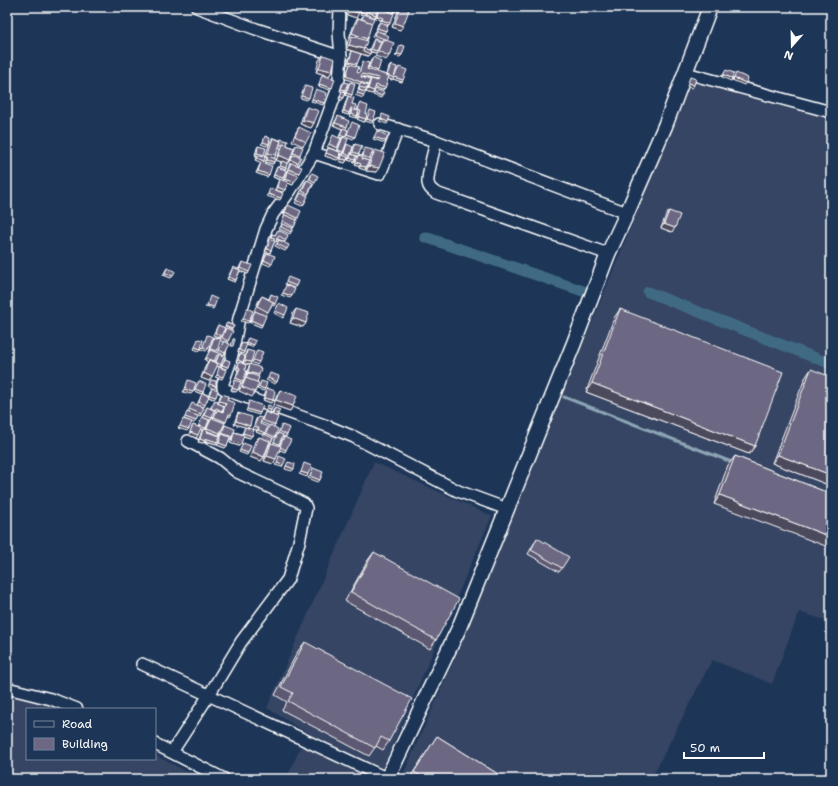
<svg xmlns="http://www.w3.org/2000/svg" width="838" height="786" viewBox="0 0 838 786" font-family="'Shantell Sans',sans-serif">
	<rect width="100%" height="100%" fill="#1d3557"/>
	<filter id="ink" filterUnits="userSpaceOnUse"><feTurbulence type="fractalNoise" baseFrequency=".025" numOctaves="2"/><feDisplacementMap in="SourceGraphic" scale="8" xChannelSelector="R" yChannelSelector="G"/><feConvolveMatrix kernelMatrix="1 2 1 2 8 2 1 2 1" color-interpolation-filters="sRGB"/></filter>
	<g filter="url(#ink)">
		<g fill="#354464">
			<polygon points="691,80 831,119 831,622 799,612 772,684 712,660 651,779 401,779 454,660"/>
			<polygon points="374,462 492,516 378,779 286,779 307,733 267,708"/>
			<polygon points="11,690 61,709 27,709 27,759 155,759 155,755 201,779 7,779 7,699"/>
		</g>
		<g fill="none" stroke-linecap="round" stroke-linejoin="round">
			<polyline stroke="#8ca6b5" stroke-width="3" points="564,397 734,463"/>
			<g stroke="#3f6a84" stroke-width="11">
				<polyline points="425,237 583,291"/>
				<polyline points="648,292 831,364"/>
			</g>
			<g stroke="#fff" stroke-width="14">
				<g id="minor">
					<polyline points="197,7 256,29 341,57"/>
					<polyline points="686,73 831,112"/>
					<path d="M380 124 436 141C434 151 427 174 428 183 429 189 432 190 436 193L608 254"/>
					<polyline points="398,129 381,172 379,174 314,153 290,191 273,214 266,229 239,318 231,360 223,383 223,388 226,390 327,426 354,437 458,491 507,509"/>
					<polyline points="436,141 627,213"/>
					<polyline points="314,153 336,93 339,79 341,57 339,33 340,7"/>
					<polyline points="142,664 388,779"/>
					<polyline points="7,688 51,699 77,709"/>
					<polyline points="155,744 224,779"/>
					<polyline points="172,752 209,695 241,642 288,579 299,542 306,508 304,504 286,495 237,472 220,458 188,441"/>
				</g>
			</g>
			<g stroke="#fff" stroke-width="17">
				<polyline id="tertiary" points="387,779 459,628 574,343 608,254 627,213 665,126 710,7"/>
			</g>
			<use href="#minor" stroke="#1d3557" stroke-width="11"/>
			<use href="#tertiary" stroke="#1d3557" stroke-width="14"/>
		</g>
		<g fill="#5d5971" stroke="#fff" fill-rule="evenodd">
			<polygon points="347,7 361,7 356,18 345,14"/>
			<polygon points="363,7 366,7 364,48 369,50 374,39 380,43 382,41 372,37 374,32 376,30 378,24 381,20 375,18 379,10 380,7 383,9 384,7 397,7 394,13 388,11 389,25 387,25 386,31 384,33 381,32 387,40 389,56 386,60 375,56 377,52 376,53 371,52 368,56 361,54 356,66 357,72 359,73 362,63 363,61 368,68 371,60 373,57 376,72 387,75 389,67 391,65 394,76 399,67 402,82 393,79 393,78 392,80 388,78 385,88 383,90 375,87 372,94 366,92 370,82 371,79 377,81 377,80 361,77 368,85 367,89 365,92 358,89 360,84 344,78 350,65 347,64 351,53 352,51 346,49 348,41 350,38 349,38 355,22 358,18 361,19 363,15 360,14"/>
			<polygon points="401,7 407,9 400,30 392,27 398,11"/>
			<polygon points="323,55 332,71 329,76 316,72 319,60"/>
			<polygon points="344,82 345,91 346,92 348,84 350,82 352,95 350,97 352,104 354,110 357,110 359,105 360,103 366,114 366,119 364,122 357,119 359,113 358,113 356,118 349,116 351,111 350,110 348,115 342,113 347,98 348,96 345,95 342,100 339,99 342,91 340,91 342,84"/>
			<polygon points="307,107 314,123 311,128 300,124 304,112"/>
			<polygon points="338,116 347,127 345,129 345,137 341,154 340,154 337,160 325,156 328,148 337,151 342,138 339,137 342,129 333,125"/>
			<polygon points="299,127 306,142 303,146 292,141 296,132"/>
			<path d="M273 138 280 140 281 139 287 145 294 148 296 145 300 155 299 157 297 165V175L293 185 288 183 285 190 283 192 275 190 278 182 279 180 273 177 276 169 277 167H279L281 162 276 160 281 148 279 147 276 155 274 158V162L273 164 265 162 267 158 265 157 270 142ZM292 155 289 163H290L289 165 283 181 281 180 287 163 290 160Z"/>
			<polygon points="347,144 350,156 345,163 339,161 340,157 342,155"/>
			<polygon points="355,144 359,154 358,155 362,156 364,150 365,148 372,154 375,150 376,172 366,171 370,159 369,161 362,159 366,167 365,170 359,168 360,166 355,164 358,156 356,156 354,162 348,160 354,146"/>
			<polygon points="258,146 264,155 263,156 264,161 263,162 267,177 256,173 261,162 255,160 257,156 255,155 257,148"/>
			<polygon points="312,173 315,182 307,196 304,204 302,206 295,203 305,182 307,180 308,181"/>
			<polygon points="288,205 298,218 294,227 290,234 279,229 282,224 281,224 285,215 283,214"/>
			<polygon points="669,211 672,232 661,228 666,215"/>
			<polygon points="278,230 286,240 285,242 278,239 276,242 275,241 270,253 265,251 270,240 269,239 270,236 272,234 275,235"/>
			<polygon points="279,240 287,249 285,251 275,246"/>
			<polygon points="242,262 248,274 240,271 235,282 227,279 233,267 238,270"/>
			<polygon points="167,268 173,276 171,278 163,275"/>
			<polygon points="271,294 275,304 274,306 272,305 265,316 262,325 261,327 249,322 255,311 263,315 254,311 259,300 262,296 269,299"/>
			<polygon points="279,303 285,315 283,318 274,313"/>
			<polygon points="296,309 306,323 303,327 290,323 293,313"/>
			<polygon points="620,309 755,446 749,454 586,392 614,318"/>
			<polygon points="227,323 234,326 231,331 228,341 227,343 225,353 224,355 218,352 223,342 220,340 216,352 214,362 215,362 219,354 221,365 220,367 217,366 209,381 201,378 206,364 208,362 205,360 209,352 213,339 214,337 220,339 225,329 224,329 220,338 213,335 218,325 224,328"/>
			<polygon points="248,338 252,347 246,345 244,352 243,354 238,352 240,345 242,343 245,344"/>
			<polygon points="247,350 251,362 250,365 243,363 246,352"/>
			<polygon points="240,354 242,363 245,370 242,383 241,383 236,392 231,390 235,380 238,370 236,369 239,363 236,362 238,356"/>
			<polygon points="250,364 258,376 255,392 252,397 239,391 247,374 246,374 249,366"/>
			<polygon points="811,369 831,486 772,463 805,378"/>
			<polygon points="199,381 203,392 203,393 208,395 212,388 214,399 208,397 197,405 202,394 194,391"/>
			<polygon points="267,388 271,403 263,400"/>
			<polygon points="280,390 293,406 290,411 273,405 277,395"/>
			<polygon points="222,394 227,400 231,415 230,417 228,416 219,435 207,431 207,432 216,444 205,441 203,443 198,442 202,430 200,429 196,438 189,435 192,427 193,425 198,427 202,417 205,429 206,429 210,420 212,418 213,418 216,411 214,410 210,420 202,417 207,407 210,409 215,400 222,411 222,412 224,406 218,403 220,396"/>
			<path d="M275 408 277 416 273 415 275 425 274 427 275 437 273 439 270 444H269L264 457 261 461 250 457 255 441 259 437 262 438 264 435 256 432 257 430 253 429 256 419 258 417 261 421 265 412 272 414 273 410ZM260 422 270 426 266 434H265V433L260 424Z"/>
			<polygon points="238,413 250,426 248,428 250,438 243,436 239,446 230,443 233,436 231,439 230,439 225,448 217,445 221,436 220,435 223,427 225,425 233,434 234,432 242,434 245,427 234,424 237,415"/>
			<polygon points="282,425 287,435 286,437 283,436 278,446 279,446 284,437 286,450 285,452 280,450 273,464 264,461 268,448 271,443 273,444"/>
			<polygon points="735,456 831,494 714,504 728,465"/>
			<polygon points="537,538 562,568 559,572 528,554"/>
			<polygon points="374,552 436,640 430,649 345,601 368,560"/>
			<polygon points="305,642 389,741 383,750 376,746 369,756 282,710 287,702 275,695 298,651"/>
			<polygon points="437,736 506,779 409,779"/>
		</g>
		<g fill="#4c485c" stroke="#fff">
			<polygon points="385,7 395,11 394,13 383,9"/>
			<polygon points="348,10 359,13 356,18 345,14"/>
			<polygon points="361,12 366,13 365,16 364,14 363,15 360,14"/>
			<polygon points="368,12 376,15 374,17 367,14"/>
			<polygon points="377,16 383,18 381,20 375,18"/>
			<polygon points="382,20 390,23 389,25 380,22"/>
			<polygon points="395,23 403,26 400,30 392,27"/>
			<polygon points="377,28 386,31 384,33 376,31"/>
			<polygon points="352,33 367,39 364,43 352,36 350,38 349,38"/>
			<polygon points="349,45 364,49 370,54 368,56 346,49"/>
			<polygon points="371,49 377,51 376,53 369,51"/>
			<polygon points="397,54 402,55 400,57 395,56"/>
			<polygon points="349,62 357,64 356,67 347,64"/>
			<polygon points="369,67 378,71 376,73 367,70"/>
			<polygon points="319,68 332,71 329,76 316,72"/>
			<polygon points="362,74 379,78 377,80 361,76"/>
			<polygon points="387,75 394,78 392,80 386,77"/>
			<polygon points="723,75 732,78 731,81 722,77"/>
			<polygon points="346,76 368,85 367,87 344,78"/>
			<polygon points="394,77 403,80 402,82 393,79"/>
			<polygon points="734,78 746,83 744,85 732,80"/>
			<polygon points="688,83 694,85 692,88 687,86"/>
			<polygon points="319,84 332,88 330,90 318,86"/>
			<polygon points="376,85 385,88 383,90 374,87"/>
			<polygon points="359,87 367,89 365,92 358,89"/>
			<polygon points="341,89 345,90 344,92 340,91"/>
			<polygon points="368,89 374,91 372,94 366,92"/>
			<polygon points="346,93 352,95 350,97 345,95"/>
			<polygon points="357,93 364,95 363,98 355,95"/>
			<polygon points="374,93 382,96 381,98 373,95"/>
			<polygon points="301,96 309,98 307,100 300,98"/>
			<polygon points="340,97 344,98 342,100 339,99"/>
			<polygon points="312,99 324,103 323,105 311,101"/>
			<polygon points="344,111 349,113 348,115 342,113"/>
			<polygon points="351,114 357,116 356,118 349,116"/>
			<polygon points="359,117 366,119 364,122 357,119"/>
			<polygon points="367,119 373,121 372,123 365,121"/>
			<polygon points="381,119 388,122 387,124 379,121"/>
			<polygon points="303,120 314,123 311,128 300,124"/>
			<polygon points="335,123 347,127 345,130 333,125"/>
			<polygon points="347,134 355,137 353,139 346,136"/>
			<polygon points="340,135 345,137 344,139 343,137 342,138 339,137"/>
			<polygon points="374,137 386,141 385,143 373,139"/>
			<polygon points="263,142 269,144 267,146 261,144"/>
			<polygon points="329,144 337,148 335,150 327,147"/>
			<polygon points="338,150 343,152 341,154 337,152"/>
			<polygon points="353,152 359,154 358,156 351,154"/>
			<polygon points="257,153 264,155 263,157 255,155"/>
			<polygon points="268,153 276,155 273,160 268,156 267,158 265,157"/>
			<polygon points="293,153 300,155 298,158 291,155"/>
			<polygon points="326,153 339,158 337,160 325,156"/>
			<polygon points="344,153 350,156 348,158 342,155"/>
			<polygon points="279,155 290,160 287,164 276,160"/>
			<polygon points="363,156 370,159 369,161 361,158"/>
			<polygon points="257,158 264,161 262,163 255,160"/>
			<polygon points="350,158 355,160 354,162 348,160"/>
			<polygon points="341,159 347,160 345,163 339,161"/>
			<polygon points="267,160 274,162 273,164 265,162"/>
			<polygon points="291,160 298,163 297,166 289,163"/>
			<polygon points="356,162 361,164 360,166 355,164"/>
			<polygon points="280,166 286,168 284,170 279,168"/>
			<polygon points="360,166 366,167 365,170 359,168"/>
			<polygon points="369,166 379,168 376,172 366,171"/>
			<polygon points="288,169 299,173 297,175 287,172"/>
			<polygon points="258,171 269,175 267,177 256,173"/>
			<polygon points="274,175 283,178 281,180 273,177"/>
			<polygon points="285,179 294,182 293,185 283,181"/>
			<polygon points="277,187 285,190 283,192 275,190"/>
			<polygon points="268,194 281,198 280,200 266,196"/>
			<polygon points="285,212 298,218 297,220 283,214"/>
			<polygon points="664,224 675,228 672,232 661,228"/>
			<polygon points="271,237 277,239 276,242 269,239"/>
			<polygon points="267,249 271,250 270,253 265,251"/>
			<polygon points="264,260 272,264 270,266 263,263"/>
			<polygon points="240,268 249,272 248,274 238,270"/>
			<polygon points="229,277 236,280 235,282 227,279"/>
			<polygon points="286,282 296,286 294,288 285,284"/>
			<polygon points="283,293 292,296 290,298 281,295"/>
			<polygon points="207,305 214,307 213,309 205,307"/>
			<polygon points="293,318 306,323 303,327 290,323"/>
			<polygon points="243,319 249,321 248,323 241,321"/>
			<polygon points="251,320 262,325 261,327 249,322"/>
			<polygon points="246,342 254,345 252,347 245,344"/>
			<polygon points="195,347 201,349 199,351 194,349"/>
			<polygon points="203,347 208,349 206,351 201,349"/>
			<polygon points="239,350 244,352 243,354 238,352"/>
			<polygon points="206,358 214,361 209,360 208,362 205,360"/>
			<polygon points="238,360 243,362 241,364 236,362"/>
			<polygon points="253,360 259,362 257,365 252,362"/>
			<polygon points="245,361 251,362 250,365 243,363"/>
			<polygon points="216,362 221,365 220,367 214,365"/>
			<polygon points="222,365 228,367 226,369 221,367"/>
			<polygon points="238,367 240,368 238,370 236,369"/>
			<polygon points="248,372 259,375 257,378 248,373 247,374 246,374"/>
			<polygon points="204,373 212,377 209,381 201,378"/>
			<polygon points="217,375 223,377 222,379 215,377"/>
			<polygon points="236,378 243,381 242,383 234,380"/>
			<polygon points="268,378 277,382 275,384 266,380"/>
			<polygon points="592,383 755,446 749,454 586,392"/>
			<polygon points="209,384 216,386 214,389 208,386"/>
			<polygon points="259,387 265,389 264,391 257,389"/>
			<polygon points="232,388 238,390 236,392 231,390"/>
			<polygon points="185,389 193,392 191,394 183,392"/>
			<polygon points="195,389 203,392 202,394 194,391"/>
			<polygon points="209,395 216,397 214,399 208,397"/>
			<polygon points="265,398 273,400 271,403 263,400"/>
			<polygon points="276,400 293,406 290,411 273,405"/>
			<polygon points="219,401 226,403 224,406 218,403"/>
			<polygon points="199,402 205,405 204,407 197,405"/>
			<polygon points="211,408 216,408 222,411 221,413 214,410 210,410"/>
			<polygon points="189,409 201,414 200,417 188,412"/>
			<polygon points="247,409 260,413 259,415 246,411"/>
			<polygon points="266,409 271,410 270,413 265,411"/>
			<polygon points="273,412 278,414 277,416 272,415"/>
			<polygon points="204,415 212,418 210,420 202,417"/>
			<polygon points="185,417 196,421 194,423 184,419"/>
			<polygon points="214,417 226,422 224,424 212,419"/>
			<polygon points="236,421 250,426 248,428 234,424"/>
			<polygon points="180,426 189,429 187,431 178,428"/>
			<polygon points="199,426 206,428 204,431 203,429 202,430 197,428"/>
			<polygon points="254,426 259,428 257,430 253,429"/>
			<polygon points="207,428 220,433 219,435 205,430"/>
			<polygon points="258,430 265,433 264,435 256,432"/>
			<polygon points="190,432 198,435 196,438 189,435"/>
			<polygon points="222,433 232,437 231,439 222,436 222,434 221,436 220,435"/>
			<polygon points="243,433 252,436 250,438 241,435"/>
			<polygon points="266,433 275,437 273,439 265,436"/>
			<polygon points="205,438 217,442 216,444 204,440"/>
			<polygon points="200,439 205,441 203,443 198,442"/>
			<polygon points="232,441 241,444 239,446 230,443"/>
			<polygon points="219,443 227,446 225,448 217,445"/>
			<polygon points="240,450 248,453 247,455 239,452"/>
			<polygon points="253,452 264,457 261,461 250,457"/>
			<polygon points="778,455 831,475 831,486 772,463"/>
			<polygon points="267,456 276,459 273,464 264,461"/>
			<polygon points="277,463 283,465 282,467 275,465"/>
			<polygon points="286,466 294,469 292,471 285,469"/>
			<polygon points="301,472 308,474 307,477 299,474"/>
			<polygon points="310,476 320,480 318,482 308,478"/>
			<polygon points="720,495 831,537 831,548 714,504"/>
		</g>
		<g fill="#6c6783" stroke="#fff">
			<polygon points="349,7 361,7 359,13 348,10"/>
			<polygon points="363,7 368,8 366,13 361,12"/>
			<polygon points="370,7 379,7 376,15 368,12"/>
			<polygon points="380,7 394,14 390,23 382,20 383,18 377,16"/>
			<polygon points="385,7 397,7 395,11"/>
			<polygon points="401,7 409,10 403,26 395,23"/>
			<polygon points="364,14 374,18 372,23 362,19"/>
			<polygon points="358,18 372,23 367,39 352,33"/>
			<polygon points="380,22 388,25 386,31 377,28"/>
			<polygon points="376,30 389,36 387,40 374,35"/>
			<polygon points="352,36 367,41 364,49 349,45"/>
			<polygon points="374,39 381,42 377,51 371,49"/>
			<polygon points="383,39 394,43 389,56 378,51"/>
			<polygon points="400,45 405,46 402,55 397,54"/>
			<polygon points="364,48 371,51 370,54 363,51"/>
			<polygon points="352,51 361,54 357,64 349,62"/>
			<polygon points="323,55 335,59 332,71 319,68"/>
			<polygon points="373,57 381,61 378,71 369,67"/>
			<polygon points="363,61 369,63 367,69 389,76 385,88 376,85 374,91 368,89 371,79 378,81 379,78 362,74 361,77 370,80 368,85 346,76 350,64 359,67 357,72 359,73"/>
			<polygon points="391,65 397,67 394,78 387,75"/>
			<polygon points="399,67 407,70 403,80 394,77"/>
			<polygon points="726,70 734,73 732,78 723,75"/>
			<polygon points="736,73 748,78 746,83 734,78"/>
			<polygon points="322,75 335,79 332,88 319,84"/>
			<polygon points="690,77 696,79 694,85 688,83"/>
			<polygon points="344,82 348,83 345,90 341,89"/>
			<polygon points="350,82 355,84 352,95 346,93"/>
			<polygon points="360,83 368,86 367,89 359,87"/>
			<polygon points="305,86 312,88 309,98 301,96"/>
			<polygon points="316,89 327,93 324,103 312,99"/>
			<polygon points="375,89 384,92 382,96 374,93"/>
			<polygon points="358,90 366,92 364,95 357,93"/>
			<polygon points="342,91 346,92 344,98 340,97"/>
			<polygon points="348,96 354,98 352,104 356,105 354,110 359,111 357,116 351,114 352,108 351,108 349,113 344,111"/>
			<polygon points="360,103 368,106 366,114 367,114 366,119 359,117 361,111 358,110"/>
			<polygon points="307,107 319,111 314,123 303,120"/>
			<polygon points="370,110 376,112 373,121 367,119"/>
			<polygon points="382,114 390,117 388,122 381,119"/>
			<polygon points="338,116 349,121 347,127 335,123"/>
			<polygon points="352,122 359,125 355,137 347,134"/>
			<polygon points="299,127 311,133 306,142 295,136"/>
			<polygon points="343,128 348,130 345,137 340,135"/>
			<polygon points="377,131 388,136 386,141 374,137"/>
			<polygon points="333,135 341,139 337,148 329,144"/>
			<polygon points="265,136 270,138 269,144 263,142"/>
			<polygon points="343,137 348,139 343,152 338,150"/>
			<polygon points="273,138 281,141 276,155 268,153"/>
			<polygon points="281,139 288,141 287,145 283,144 282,145 280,145 281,141 280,141"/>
			<polygon points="283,144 294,148 290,160 279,155"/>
			<polygon points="347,144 353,147 350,156 344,153"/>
			<polygon points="355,144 362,146 359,154 353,152"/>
			<polygon points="296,145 303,147 300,155 293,153"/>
			<polygon points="258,146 266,148 264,155 257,153"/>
			<polygon points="328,148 340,152 339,158 326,153"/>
			<polygon points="365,148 373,150 370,159 363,156"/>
			<polygon points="375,150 385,153 379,168 369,166"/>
			<polygon points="351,154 356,156 355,160 350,158"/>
			<polygon points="258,155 265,157 264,161 257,158"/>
			<polygon points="293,155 301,157 298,163 291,160"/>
			<polygon points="342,155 348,157 347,160 341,159"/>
			<polygon points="358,155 363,157 362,159 369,161 366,167 360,166 361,164 356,162"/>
			<polygon points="268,156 276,159 274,162 267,160"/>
			<polygon points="282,161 287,163 286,168 280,166"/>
			<polygon points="261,162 272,166 269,175 258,171"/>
			<polygon points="291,163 302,167 299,173 288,169"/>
			<polygon points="277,167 286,170 283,178 274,175"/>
			<polygon points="287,171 299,176 294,182 285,179"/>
			<polygon points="312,173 318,176 315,182 310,179"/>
			<polygon points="279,179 288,182 285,190 277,187"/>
			<polygon points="307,180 313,183 308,194 302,191"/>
			<polygon points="270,188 283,193 281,198 268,194"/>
			<polygon points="301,193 308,196 304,204 297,200"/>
			<polygon points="288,205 301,211 298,218 285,212"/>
			<polygon points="669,211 680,215 675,228 664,224"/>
			<polygon points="285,215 297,220 294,227 282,221"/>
			<polygon points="282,224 293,228 291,232 281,227"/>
			<polygon points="278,230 288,235 286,240 279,236 277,239 271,237 272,234 275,235"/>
			<polygon points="270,239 275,241 271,250 267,249"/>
			<polygon points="279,240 289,245 287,249 277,244"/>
			<polygon points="267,253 275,256 272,264 264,260"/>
			<polygon points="242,262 252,265 249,272 240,268"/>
			<polygon points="233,267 240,270 236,280 229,277"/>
			<polygon points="167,268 175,271 173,276 165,273"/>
			<polygon points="288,277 298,281 296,286 286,282"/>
			<polygon points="286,285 295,289 292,296 283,293"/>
			<polygon points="271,294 278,297 275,304 273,303 273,302 269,300"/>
			<polygon points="210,296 217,299 214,307 207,305"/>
			<polygon points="262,296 273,302 268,312 257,306"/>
			<polygon points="279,303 288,308 285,315 275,311"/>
			<polygon points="247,308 253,311 249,321 243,319"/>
			<polygon points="296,309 309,313 306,323 293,318"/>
			<polygon points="620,309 783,372 755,446 592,383"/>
			<polygon points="255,311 266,316 262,325 251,320"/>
			<polygon points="227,323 234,326 232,329 225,326"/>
			<polygon points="218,325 225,328 221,336 215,333"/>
			<polygon points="226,328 233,331 228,341 222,338"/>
			<polygon points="207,335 213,337 208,349 203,347"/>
			<polygon points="214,337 221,339 217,351 210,349"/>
			<polygon points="248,338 256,341 254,345 246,342"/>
			<polygon points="198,339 203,340 201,349 195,347"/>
			<polygon points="233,339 235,339 233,346 231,346"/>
			<polygon points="224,341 230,344 225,353 219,350"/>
			<polygon points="242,343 247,344 244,352 239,350"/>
			<polygon points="210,350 218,353 214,361 206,358"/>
			<polygon points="247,350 254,352 251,362 245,361"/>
			<polygon points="257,350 263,352 259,362 253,360"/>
			<polygon points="219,354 224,356 221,365 216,362"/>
			<polygon points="240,354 245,356 243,362 238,360"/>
			<polygon points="225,359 230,361 228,367 222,365"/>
			<polygon points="209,360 218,364 212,377 204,373"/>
			<polygon points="239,362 246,365 245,370 247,371 243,381 236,378 240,368 238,367"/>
			<polygon points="250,364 261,368 259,375 248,372"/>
			<polygon points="219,367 226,370 223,377 217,375"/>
			<polygon points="811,369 831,377 831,475 778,455"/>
			<polygon points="248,373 259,377 257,383 246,378"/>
			<polygon points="270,373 279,376 277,382 268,378"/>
			<polygon points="246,378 259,383 255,392 242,387"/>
			<polygon points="188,380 196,383 193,392 185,389"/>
			<polygon points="211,380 216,381 216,386 209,384"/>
			<polygon points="235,380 241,382 238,390 232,388"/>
			<polygon points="199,381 206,384 203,392 195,389"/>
			<polygon points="261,381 267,383 265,389 259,387"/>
			<polygon points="212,388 218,390 216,397 209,395"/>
			<polygon points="267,388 275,391 273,400 265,398"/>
			<polygon points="280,390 297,396 293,406 276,400"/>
			<polygon points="202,393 209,396 205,405 199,402"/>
			<polygon points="222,394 228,396 227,400 235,403 231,415 229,414 226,422 214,417 217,410 223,412 226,403 219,401"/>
			<polygon points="215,400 218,401 217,403 224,406 222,411 216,408 215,410 211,408"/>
			<polygon points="249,401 263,406 260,413 247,409"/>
			<polygon points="192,403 204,408 201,414 189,409"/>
			<polygon points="268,405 273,407 271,410 266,409"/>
			<polygon points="207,407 214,410 212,418 204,415"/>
			<polygon points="275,408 280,410 278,414 273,412"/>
			<polygon points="187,412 198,416 196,421 185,417"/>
			<polygon points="265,412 278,417 275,425 262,420"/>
			<polygon points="238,413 252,417 250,426 236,421"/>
			<polygon points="202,417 209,420 206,428 199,426"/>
			<polygon points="258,417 262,418 260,424 268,427 265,433 258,430 259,428 254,426"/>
			<polygon points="212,418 225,423 220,433 207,428"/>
			<polygon points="183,419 192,422 189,429 180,426"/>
			<polygon points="193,425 201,428 198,435 190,432"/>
			<polygon points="225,425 235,429 232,437 222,433"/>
			<polygon points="270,425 278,429 275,437 266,433"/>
			<polygon points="282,425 290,428 287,435 279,431"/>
			<polygon points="245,427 254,430 252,436 243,433"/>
			<polygon points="203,429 208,430 207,432 220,436 217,442 205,438 205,441 200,439"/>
			<polygon points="234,432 244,435 241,444 232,441"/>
			<polygon points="278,433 283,435 279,444 274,442"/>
			<polygon points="222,434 230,437 227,446 219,443"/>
			<polygon points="264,434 273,438 271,442 262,438"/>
			<polygon points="259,437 270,441 264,457 253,452"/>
			<polygon points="284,437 291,440 286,450 280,447 281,446 280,446"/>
			<polygon points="243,443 251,446 248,453 240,450"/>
			<polygon points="271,443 281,446 276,459 267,456"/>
			<polygon points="279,456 286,459 283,465 277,463"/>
			<polygon points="735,456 831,494 831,537 720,495"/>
			<polygon points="288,462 295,464 294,469 286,466"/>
			<polygon points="304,463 312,466 308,474 301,472"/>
			<polygon points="313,468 323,472 320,480 310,476"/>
			<polygon points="537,538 569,557 562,568 531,550"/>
			<polygon points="374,552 459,599 436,640 351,592"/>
			<polygon points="305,642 412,699 389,741 381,737 375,748 288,701 293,693 281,687"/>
			<polygon points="437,736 506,779 423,779 424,778 414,772"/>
		</g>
	</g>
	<rect width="838" height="786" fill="none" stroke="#1d3557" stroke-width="24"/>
	<rect x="12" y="12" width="814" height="762" fill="none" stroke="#fff" stroke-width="1.5" filter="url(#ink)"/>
	<rect x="26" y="708" width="130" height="52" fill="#1d3557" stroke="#77869a"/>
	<rect x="34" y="721" width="20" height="6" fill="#1d3557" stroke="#77869a"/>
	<text x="62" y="728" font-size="12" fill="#ffffff">Road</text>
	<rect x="34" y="738" width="20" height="12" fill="#6c6783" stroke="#77869a"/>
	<text x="62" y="748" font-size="12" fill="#ffffff">Building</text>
	<g transform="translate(792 46) rotate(200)" stroke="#1d3557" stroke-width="3" paint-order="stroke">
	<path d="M0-3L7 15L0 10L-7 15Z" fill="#ffffff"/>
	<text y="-6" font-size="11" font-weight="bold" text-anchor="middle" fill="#ffffff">N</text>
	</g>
	<path d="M684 752v6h80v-6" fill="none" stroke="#ffffff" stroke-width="2"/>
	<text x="690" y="752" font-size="12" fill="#ffffff" stroke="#1d3557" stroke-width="3" paint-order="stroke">50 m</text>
</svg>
